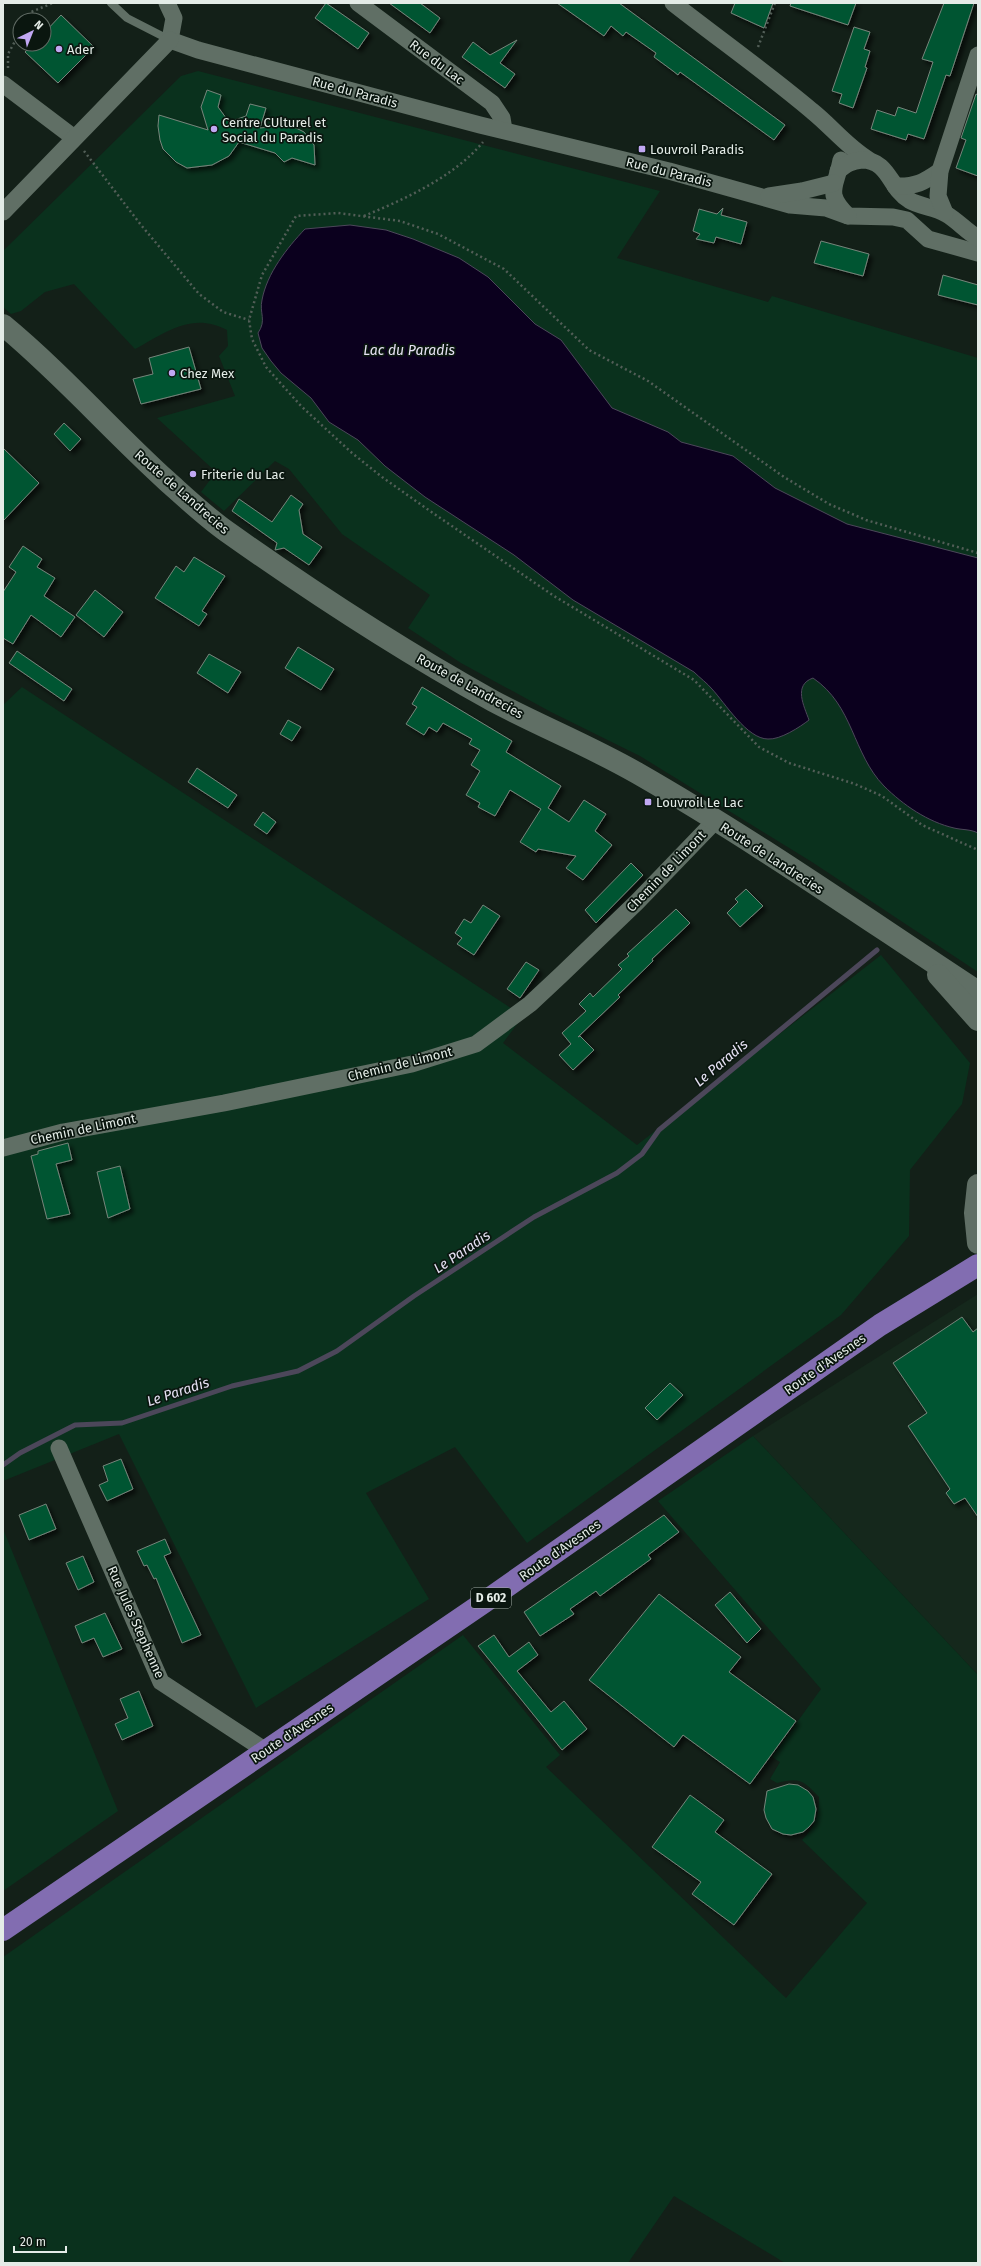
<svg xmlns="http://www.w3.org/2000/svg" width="981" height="2266" viewBox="0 0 981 2266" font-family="'Fira Sans',sans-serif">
	<defs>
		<filter id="shadow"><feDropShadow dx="3.5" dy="3.5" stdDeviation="2" flood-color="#0009"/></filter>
	</defs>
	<rect width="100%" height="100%" fill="#132018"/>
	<polygon fill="#15281c" points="978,1294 978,1675 753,1436"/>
	<g fill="#0a311d">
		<path d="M198 71 660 191 617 258 768 302 772 296 978 358V972L812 862 640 756 551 712 461 663 408 628 430 595 342 534 289 469 275 461 224 511 201 492 216 472 157 418 235 396 219 356 228 346 227 330C192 311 165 333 135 349L74 284 45 292 21 311 11 314 3 307V251L181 76Z"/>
		<polygon points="22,687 523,1016 503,1043 637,1145 881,955 970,1063 962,1104 910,1170 909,1236 841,1315 527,1543 455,1447 366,1493 429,1599 256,1708 119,1434 3,1481 3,705"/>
		<path d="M753 1436 978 1675V2263H785L674 2196 628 2263H3V1957L463 1635 560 1755 546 1767 786 1998 867 1903 802 1840C815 1827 819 1816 819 1797 803 1780 800 1777 777 1783L770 1779 780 1762 772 1757 821 1689 658 1501Z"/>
		<polygon points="3,1529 118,1811 3,1891"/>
	</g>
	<path fill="#0b001e" stroke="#4c475a" d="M350 225 386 230 413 239 459 258 488 277 535 324 561 340 612 408 668 432 681 442 733 456 775 488 847 524 978 558V833C970 829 962 830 954 828 928 822 903 805 884 786 852 753 854 706 813 678 793 685 804 706 809 720 800 727 780 740 768 739 747 739 725 703 712 689 707 683 700 678 694 672L573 600 514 555 425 497 385 466 358 440 329 422 311 398 281 373 271 361 262 348 258 333C267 320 259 313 262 300 267 273 287 248 305 229Z"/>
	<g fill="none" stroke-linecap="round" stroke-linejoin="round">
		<polyline stroke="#4c475a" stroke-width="5" points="3,1465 20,1453 75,1425 122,1423 232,1386 298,1371 337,1351 414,1296 534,1217 617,1173 642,1154 659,1130 877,950"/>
	</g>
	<g fill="#005531" stroke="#76857b" filter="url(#shadow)">
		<polygon points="326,3 369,33 358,49 315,18"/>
		<polygon points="389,3 420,3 440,18 430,33"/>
		<polygon points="557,3 619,3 785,125 774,140 680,72 678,75 673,71 654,57 656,53 626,32 623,36 611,26 604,36"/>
		<polygon points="735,3 773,3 764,28 731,13"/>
		<polygon points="791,3 856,3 848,25 790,6"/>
		<polygon points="944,3 974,3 950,76 946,75 924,139 908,134 906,140 871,129 877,110 895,116 898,107 916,113 933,62 922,59"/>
		<polygon points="61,15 94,47 58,83 25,52 33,44 44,44 44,33"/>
		<polygon points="854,27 870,32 864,49 870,51 865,67 867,68 853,108 839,103 842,94 832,91"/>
		<polygon points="517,40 500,63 515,74 505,88 462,57 473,42 490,55"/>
		<polygon points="207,90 221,95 218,107 229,122 246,116 250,104 266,108 260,128 290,125 304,132 314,145 315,165 292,158 284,162 275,153 239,142 229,156 212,165 187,168 176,162 163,149 160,140 158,126 159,115 208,130 201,107"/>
		<polygon points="976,94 978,95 978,176 956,168 966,140 961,138"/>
		<polygon points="723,208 721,215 747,222 741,244 716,237 714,243 696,239 700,234 693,231 699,209 717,214"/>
		<polygon points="821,241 869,254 863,276 814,263"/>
		<polygon points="943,275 978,285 978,305 938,295"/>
		<polygon points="189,347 201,389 141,404 133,379 153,374 149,358"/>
		<polygon points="64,423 81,439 70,451 54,434"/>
		<polygon points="3,448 39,483 3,521"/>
		<polygon points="291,495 303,504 299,510 303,534 322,547 309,565 284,548 275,550 277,543 232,511 239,499 272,522"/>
		<polygon points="23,546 42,559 37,567 55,578 44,596 75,617 61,637 31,615 13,644 3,638 3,592 16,572 9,567"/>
		<polygon points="194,557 225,576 202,611 207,614 199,626 155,598 176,566 184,572"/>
		<polygon points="95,590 123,612 104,637 76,615"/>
		<polygon points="298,647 334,669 321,690 285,668"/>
		<polygon points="17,651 72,689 64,701 9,663"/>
		<polygon points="209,654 241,672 228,693 197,673"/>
		<polygon points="422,687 512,741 506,752 561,786 548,808 569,822 584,800 606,814 595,831 612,845 583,880 566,868 576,856 538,849 536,852 520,842 541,809 510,790 495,816 478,807 480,803 466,795 480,771 471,765 480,750 469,744 472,739 443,723 437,732 429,727 424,735 406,724 417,707 412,704"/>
		<polygon points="288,720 301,727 292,741 280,734"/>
		<polygon points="197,768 237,795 228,808 188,782"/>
		<polygon points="263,812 276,822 267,834 254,825"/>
		<polygon points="631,863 643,875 596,923 585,910"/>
		<polygon points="746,889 763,906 740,927 727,913 738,902 735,899"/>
		<polygon points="483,905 500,916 474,955 457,944 462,938 455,933 464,919 471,923"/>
		<polygon points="676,909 690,923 652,959 653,961 618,995 620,997 578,1037 580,1036 594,1050 573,1070 559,1055 571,1044 562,1033 586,1011 579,1004 590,993 593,997 622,969 618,965 629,956 627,954"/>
		<polygon points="526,962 539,970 520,998 507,989"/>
		<polygon points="68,1143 72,1160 56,1164 70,1214 47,1219 31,1156 38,1154 38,1151"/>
		<polygon points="120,1166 130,1209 108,1218 97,1172"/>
		<polygon points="962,1317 973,1332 978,1328 978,1517 965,1498 954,1504 946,1493 950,1489 908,1426 927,1413 893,1363"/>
		<polygon points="670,1383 683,1395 657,1420 645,1408"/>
		<polygon points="121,1459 133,1489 107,1501 99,1485 108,1481 103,1466"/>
		<polygon points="46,1504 56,1529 29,1540 19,1515"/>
		<polygon points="664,1515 679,1532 648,1555 651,1559 600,1596 596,1591 570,1609 574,1614 540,1636 524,1612"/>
		<polygon points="165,1539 171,1553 164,1556 201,1635 182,1643 156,1578 154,1579 147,1565 144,1566 137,1551"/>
		<polygon points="83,1556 94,1582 78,1590 66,1563"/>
		<polygon points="730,1592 761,1629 747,1643 715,1605"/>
		<polygon points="659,1594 741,1657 729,1672 796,1721 750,1784 683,1735 674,1747 589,1680"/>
		<polygon points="105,1613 122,1649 103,1657 94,1638 82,1643 75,1626"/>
		<polygon points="494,1635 509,1657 529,1642 538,1655 517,1671 551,1712 564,1701 587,1729 562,1750 478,1646"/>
		<polygon points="139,1691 153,1726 122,1740 115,1724 128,1718 120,1699"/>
		<polygon points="789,1784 798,1785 808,1791 813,1797 816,1809 814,1821 809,1827 803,1832 791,1835 783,1834 772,1829 766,1818 764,1810 767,1791"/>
		<polygon points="690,1795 724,1820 715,1832 772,1874 734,1925 692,1894 701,1882 652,1847"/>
	</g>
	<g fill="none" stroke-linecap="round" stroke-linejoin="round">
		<g stroke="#525e57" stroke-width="2.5" stroke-dasharray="2 3" stroke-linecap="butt">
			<polyline points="26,20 31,12 53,3"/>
			<polyline points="758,47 775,3"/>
			<polyline points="8,68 8,54 20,32"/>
			<polyline points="84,151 141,225 199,294 223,312 249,320"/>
			<path d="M364 216C405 199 454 177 483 142"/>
			<polyline points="978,553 866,520 829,504 784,477 648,381 589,350 504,269 438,234 400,221 338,213 296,216 262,275 249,320 252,339 266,367 301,406 352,453 382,477 430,511 554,596 694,680 759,747 789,763 855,784 882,796 922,825 978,850"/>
		</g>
		<polyline stroke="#606f65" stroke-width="8" points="111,3 127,18 170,40"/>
		<g stroke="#606f65" stroke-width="17">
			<polyline points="167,3 174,18 170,40"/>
			<polyline points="358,3 492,103 502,118 504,130"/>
			<path d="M673 3C719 39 767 73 812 111 832 127 847 147 869 160"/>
			<polyline points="170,40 198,50 480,125 669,171 790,205 826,208 848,216 893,217 907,220 928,239 978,253"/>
			<polyline points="3,84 73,137"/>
			<path d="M841 160C836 188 824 192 848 216"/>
			<path d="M838 171C846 164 851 161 862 160 889 160 890 189 909 200 920 207 936 207 946 214 958 221 966 231 978 238"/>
			<path d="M895 186C916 187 924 182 940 171"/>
			<polyline points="769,196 802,191 834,183"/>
			<polyline points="3,212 170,40"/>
			<polyline points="945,213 938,196 940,171 978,55"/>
			<polyline points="3,1148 63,1132 224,1103 412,1064 476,1044 530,1004 561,975 637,902 715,821"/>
			<polyline points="59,1448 161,1682 266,1751"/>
		</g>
		<g stroke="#606f65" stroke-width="22">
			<path d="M3 325C61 373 111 430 167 481 186 498 205 516 226 531 312 592 401 650 493 701 540 726 590 746 637 773 754 840 865 918 978 992"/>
			<polyline points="938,975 978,1020"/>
			<polyline points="978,1185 975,1213 978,1243"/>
		</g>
		<polyline stroke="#826db1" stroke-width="22" points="3,1930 483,1603 880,1325 978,1265"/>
	</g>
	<g fill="#c1a8f3" stroke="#0a160f" stroke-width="1.5">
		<circle cx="59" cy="49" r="4"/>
		<circle cx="214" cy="129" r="4"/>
		<rect x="638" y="145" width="8" height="8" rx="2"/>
		<circle cx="172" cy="373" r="4"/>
		<circle cx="193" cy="474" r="4"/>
		<rect x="644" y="798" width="8" height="8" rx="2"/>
	</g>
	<g text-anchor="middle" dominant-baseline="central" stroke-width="3.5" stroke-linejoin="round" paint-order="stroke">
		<rect fill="#0a160f" stroke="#a3aca6" stroke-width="1" x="471" y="1588" width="40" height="20" rx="3"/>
		<g font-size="12" font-weight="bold" fill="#e4ece7">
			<text x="491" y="1598">D 602</text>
		</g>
		<g font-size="13" fill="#e4ece7" stroke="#0a160f" text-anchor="start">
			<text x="67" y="49">Ader</text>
			<text x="222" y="122">Centre CUlturel et<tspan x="222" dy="15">Social du Paradis</tspan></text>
			<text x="650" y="149">Louvroil Paradis</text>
			<text x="180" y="373">Chez Mex</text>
			<text x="201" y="474">Friterie du Lac</text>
			<text x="656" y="802">Louvroil Le Lac</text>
		</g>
		<g font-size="13" fill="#e4ece7" stroke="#0a160f">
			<text transform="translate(437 62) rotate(37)">Rue du Lac</text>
			<text transform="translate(355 92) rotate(15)">Rue du Paradis</text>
			<text transform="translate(669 172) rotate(14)">Rue du Paradis</text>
			<text transform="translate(182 492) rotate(41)">Route de Landrecies</text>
			<text transform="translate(470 686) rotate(29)">Route de Landrecies</text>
			<text transform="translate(772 858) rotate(33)">Route de Landrecies</text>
			<text transform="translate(666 871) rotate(-46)">Chemin de Limont</text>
			<text transform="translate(400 1064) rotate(-14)">Chemin de Limont</text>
			<text transform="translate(83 1129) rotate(-12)">Chemin de Limont</text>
			<text transform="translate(825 1364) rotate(-35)">Route d'Avesnes</text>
			<text transform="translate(560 1550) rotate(-35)">Route d'Avesnes</text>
			<text transform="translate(136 1622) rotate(66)">Rue Jules Stephenne</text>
			<text transform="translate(292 1733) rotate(-34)">Route d'Avesnes</text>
		</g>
		<g font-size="14" font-style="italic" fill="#e6e1f3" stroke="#0a160f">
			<text x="409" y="350">Lac du Paradis</text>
			<text transform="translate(721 1063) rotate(-40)">Le Paradis</text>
			<text transform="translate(462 1252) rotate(-34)">Le Paradis</text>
			<text transform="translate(178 1392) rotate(-18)">Le Paradis</text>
		</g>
	</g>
	<rect width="981" height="2266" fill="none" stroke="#e4ece7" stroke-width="8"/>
	<g transform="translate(32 32) rotate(43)"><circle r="19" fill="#0a160f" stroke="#616c65"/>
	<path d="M0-3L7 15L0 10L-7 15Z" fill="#c1a8f3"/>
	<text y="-6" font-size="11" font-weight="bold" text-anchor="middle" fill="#e4ece7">N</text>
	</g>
	<path d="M14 2246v6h52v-6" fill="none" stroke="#e4ece7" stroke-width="2"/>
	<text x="20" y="2246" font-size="12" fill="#e4ece7" stroke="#0a160f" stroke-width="3" paint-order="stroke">20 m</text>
</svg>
